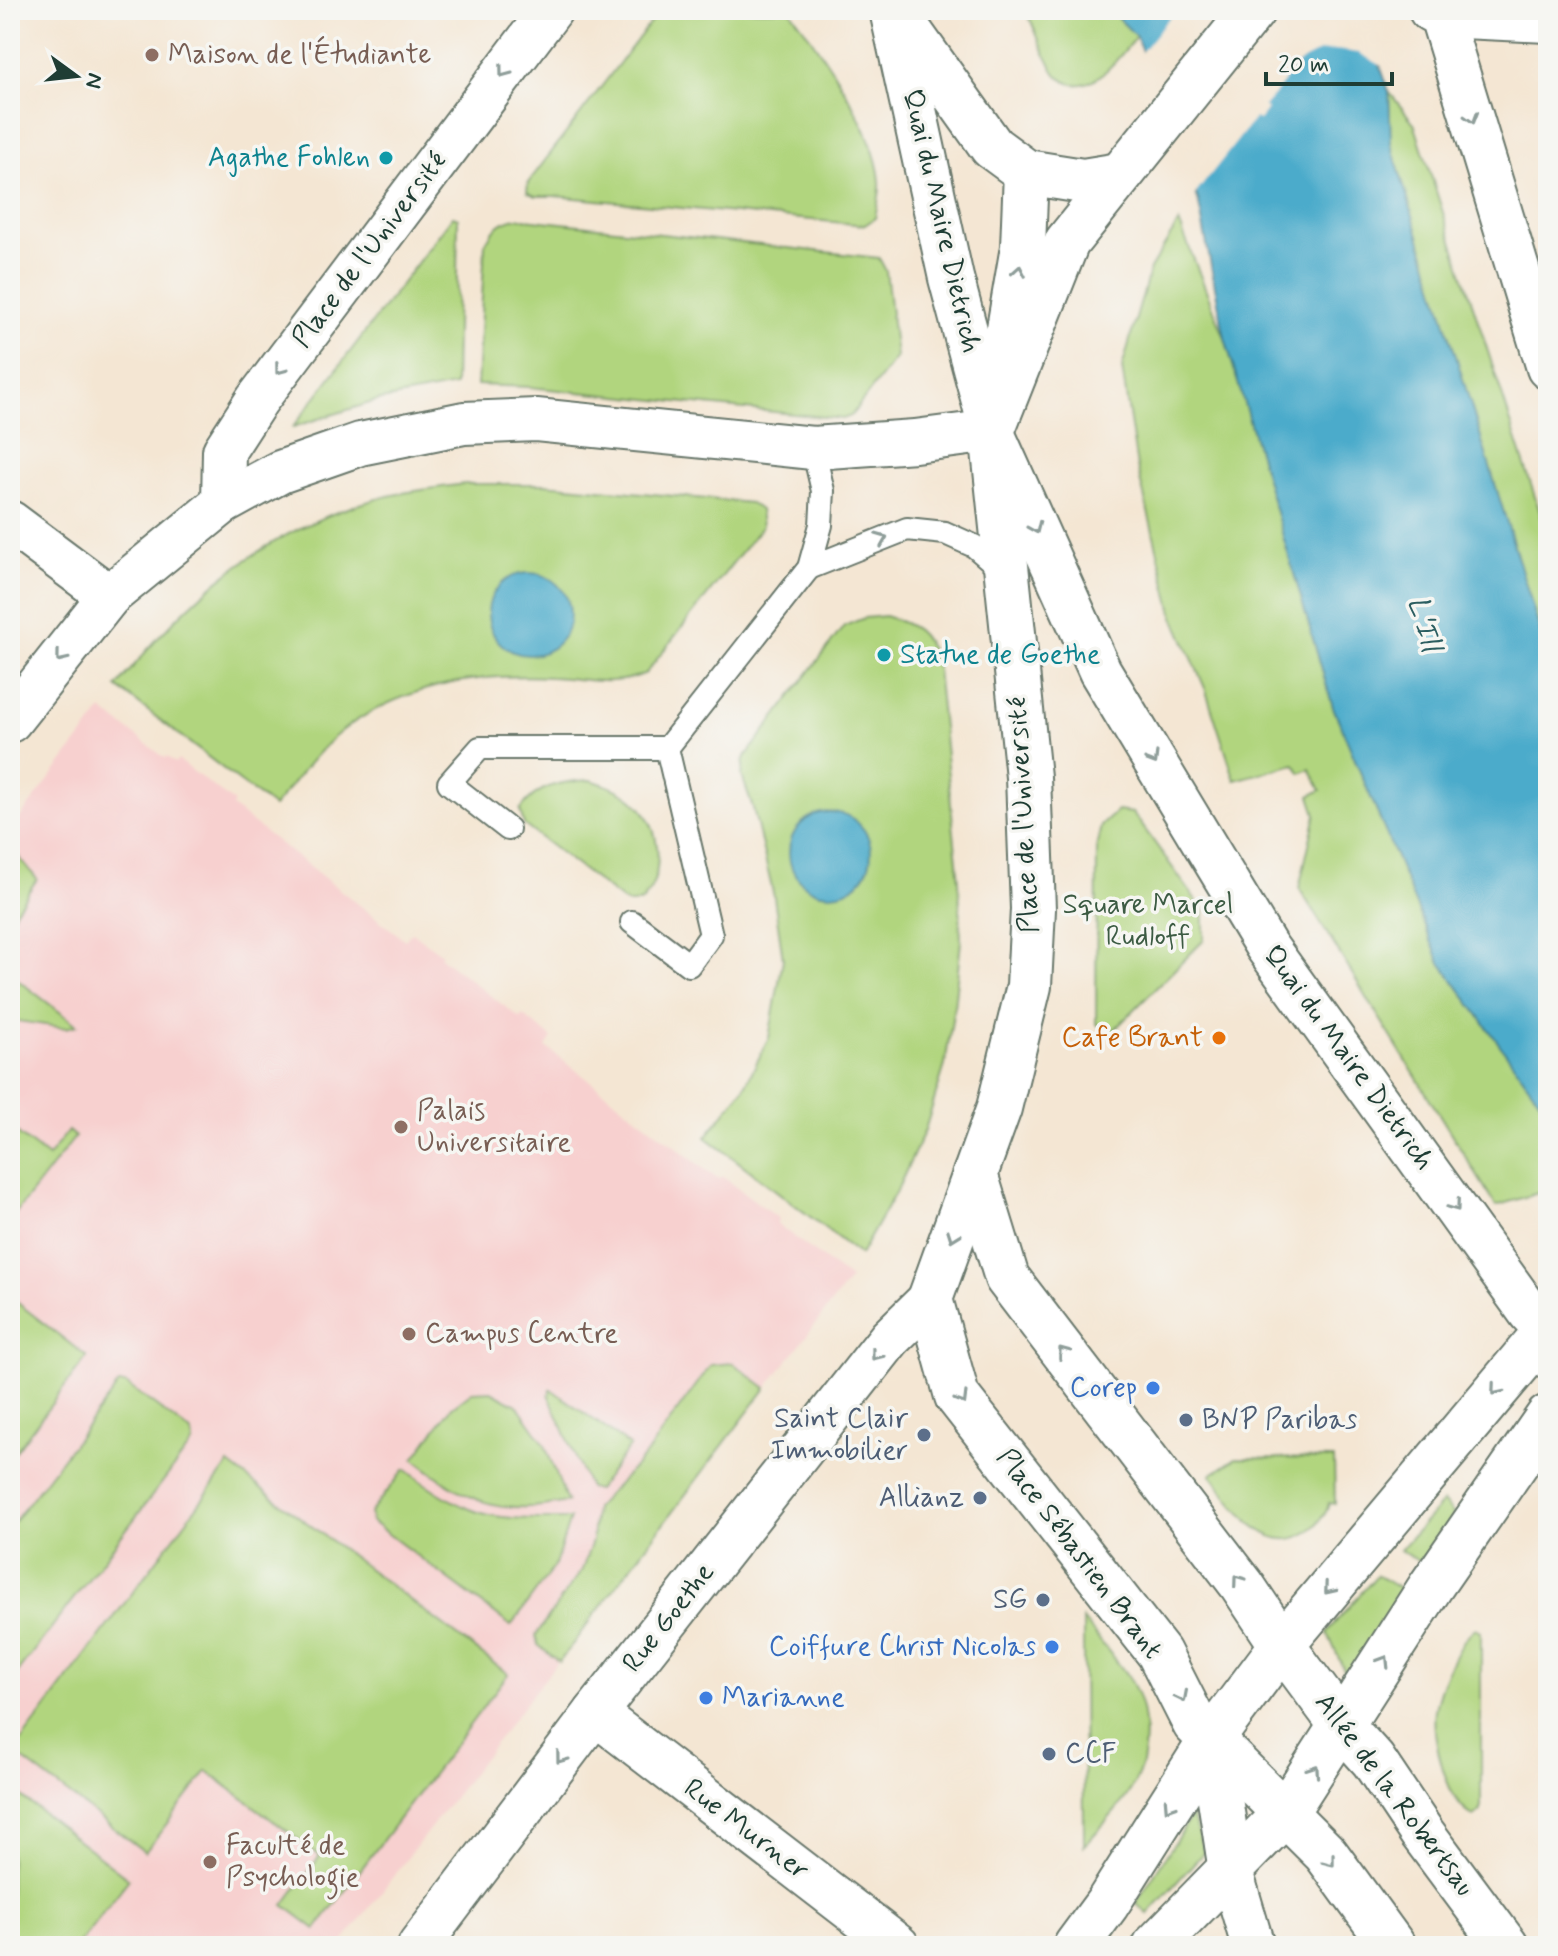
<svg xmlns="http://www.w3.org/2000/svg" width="1558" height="1956" viewBox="0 0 1558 1956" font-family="Mynerve,sans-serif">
	<rect width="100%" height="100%" fill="#f6f6f2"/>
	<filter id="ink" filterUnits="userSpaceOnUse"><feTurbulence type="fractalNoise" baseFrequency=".0125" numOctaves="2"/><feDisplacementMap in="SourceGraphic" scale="16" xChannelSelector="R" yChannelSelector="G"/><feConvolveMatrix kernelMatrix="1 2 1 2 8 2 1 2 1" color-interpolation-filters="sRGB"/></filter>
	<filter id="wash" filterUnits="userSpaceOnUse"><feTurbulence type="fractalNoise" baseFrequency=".006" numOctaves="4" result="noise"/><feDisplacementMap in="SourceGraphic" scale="32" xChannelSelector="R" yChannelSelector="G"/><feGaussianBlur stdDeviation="1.8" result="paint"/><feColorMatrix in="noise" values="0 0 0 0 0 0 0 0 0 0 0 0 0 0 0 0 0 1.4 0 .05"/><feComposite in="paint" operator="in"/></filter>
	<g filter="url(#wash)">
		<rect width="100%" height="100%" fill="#f4e6d3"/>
		<polygon fill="#f7d0cf" points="102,710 165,758 167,757 175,763 178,760 232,801 234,803 232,807 405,940 412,932 442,954 440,957 520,1018 523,1015 552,1038 546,1047 711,1174 720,1179 722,1176 779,1219 776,1223 850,1279 340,1946 10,1946 10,831"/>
		<g fill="#b1d57e" stroke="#688959" stroke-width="2">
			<path d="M660 10H790C821 50 876 130 880 181 881 192 877 206 875 218L865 225 554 196H535L527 192 528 183Z"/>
			<path d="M1026 10H1110L1136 36C1120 57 1086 106 1056 74 1049 66 1032 23 1026 10Z"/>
			<polygon points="1389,92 1414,123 1548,537 1548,657 1391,144"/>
			<polygon points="453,216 458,218 455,386 376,401 293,427"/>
			<path d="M516 218 879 258 886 271 896 357 851 416 843 419 529 387 477 385 485 244C493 229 499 222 516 218Z"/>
			<polygon points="1179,222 1225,338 1333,707 1439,960 1548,1112 1548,1190 1496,1206 1299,888 1316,814 1310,796 1321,790 1310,769 1300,773 1295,764 1235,780 1205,688 1174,617 1137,467 1122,368 1150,269"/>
			<path d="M465 484H545L750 503 760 510 762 526 646 673C613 688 585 678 550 677 479 673 407 685 347 727 318 747 296 781 273 807L117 687C188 595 266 529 380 498 407 491 437 488 465 484Z"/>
			<path d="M885 616C916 626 923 630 936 660L959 881 961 941 954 1007 945 1065 925 1130 899 1186 860 1255 706 1137 744 1088 769 1038 783 959 774 897 753 808 742 776 744 759 844 626 864 618Z"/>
			<path d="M591 780C609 786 628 792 641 808 662 834 665 879 640 903H626L524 825 520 810C537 785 563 781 591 780Z"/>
			<polygon points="1117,811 1133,813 1204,911 1204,940 1109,1035 1096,1023 1097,843 1101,826"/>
			<polygon points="10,847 37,879 10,919"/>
			<polygon points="10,974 77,1025 66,1028 10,1020"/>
			<polygon points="10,1128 48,1157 68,1131 75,1137 10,1220"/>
			<polygon points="10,1297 87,1357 10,1459"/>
			<polygon points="733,1363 766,1388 559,1662 538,1645 536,1635 582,1570 592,1541 595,1508 643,1458 711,1365"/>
			<polygon points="119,1384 126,1384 192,1433 193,1442 10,1682 10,1527"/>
			<polygon points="551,1389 630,1446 597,1490 589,1488 549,1396"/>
			<path d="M491 1391 517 1405 544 1443 567 1502C496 1516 469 1502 414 1459L451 1408 472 1392Z"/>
			<path d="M1236 1458 1334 1459 1335 1504 1329 1503C1326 1516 1317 1526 1306 1533 1265 1558 1232 1501 1211 1475Z"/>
			<polygon points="229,1464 508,1674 316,1929 284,1905 320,1856 207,1771 145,1852 13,1752"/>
			<path d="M405 1469C425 1484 447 1500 470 1509 498 1521 539 1519 570 1519L555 1565 511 1626 372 1522 370 1513Z"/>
			<polygon points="1443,1502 1454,1514 1423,1564 1400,1550"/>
			<polygon points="1377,1575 1404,1591 1347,1677 1327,1632"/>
			<path d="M1083 1620C1098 1639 1115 1658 1129 1678 1148 1706 1150 1755 1134 1784 1122 1807 1100 1827 1084 1846Z"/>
			<path d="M1476 1628 1481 1631V1811L1474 1816C1447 1806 1431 1736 1435 1710 1438 1690 1459 1638 1476 1628Z"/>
			<polygon points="10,1788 129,1879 77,1946 10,1946"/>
			<polygon points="1192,1815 1204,1852 1148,1914 1136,1903"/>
		</g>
		<g fill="#4cabcb" stroke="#367480" stroke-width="2">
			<polygon points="1110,10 1362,10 1389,92 1391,144 1548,657 1548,1112 1439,960 1333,707 1225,338 1198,199 1136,36"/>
			<circle cx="529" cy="614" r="41"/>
			<circle cx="830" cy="853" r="41"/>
		</g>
		<polygon fill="#f4e6d3" points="1175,10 1367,10 1388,76 1384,67 1359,53 1336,50 1319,52 1305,59 1297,65 1264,107 1267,110 1259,120 1255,118 1193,197 1139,55"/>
	</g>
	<g filter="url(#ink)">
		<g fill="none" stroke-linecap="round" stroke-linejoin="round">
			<g stroke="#6a786c" stroke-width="26">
				<g id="lane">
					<polyline points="809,568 907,529 945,533 974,546 995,564 1002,574"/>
					<polyline points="508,829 449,783 480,748 667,748"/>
					<polyline points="632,922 689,965 711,935 667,748 809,568 821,525 823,491 813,448"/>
				</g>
			</g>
			<g stroke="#6a786c" stroke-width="46">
				<g id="street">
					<polyline points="1430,10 1441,16 1548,368"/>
					<polyline points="1441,16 1548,21"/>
					<polyline points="223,503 224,451 257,400 551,10"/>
					<polyline points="10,522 109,596"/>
					<polyline points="10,721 109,596 223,503 280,472 360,444 464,423 536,420 813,448 915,441 992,431 1100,671 1266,946 1530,1313 1548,1332"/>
					<polyline points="595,1713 898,1946"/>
					<polyline points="1231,1871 1253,1946"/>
					<polyline points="419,1946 595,1713 890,1338 930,1299"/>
				</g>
			</g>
			<g stroke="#6a786c" stroke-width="48">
				<g id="secondary">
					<polyline points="892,10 951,278 992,431 1028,777 1033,909 1029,986 999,1108 930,1299 957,1396 1159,1653 1195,1724 1326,1854 1393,1946"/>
					<polyline points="903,22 992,147 1026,172 1023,247 1006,346"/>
					<polyline points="1026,172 1083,181 1120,175"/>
					<polyline points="992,431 1067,242 1253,10"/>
					<polyline points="975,1174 1007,1278 1242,1585 1282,1645 1343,1727 1373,1760 1422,1833 1506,1946"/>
					<polyline points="1211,1740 1231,1871"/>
				</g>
			</g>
			<g stroke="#6a786c" stroke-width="48">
				<g id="primary">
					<polyline points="1076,1946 1107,1904 1211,1740 1282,1645 1548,1329"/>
					<polyline points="1155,1946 1285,1813 1431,1586 1548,1417"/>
				</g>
			</g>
			<use href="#lane" stroke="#fff" stroke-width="22"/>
			<use href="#street" stroke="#fff" stroke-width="42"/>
			<use href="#secondary" stroke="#fff" stroke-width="44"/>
			<use href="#primary" stroke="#fff" stroke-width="44"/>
		</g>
		<defs><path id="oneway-chevron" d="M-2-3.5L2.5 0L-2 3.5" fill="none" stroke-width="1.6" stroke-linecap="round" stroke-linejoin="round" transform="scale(2)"/></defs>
		<g stroke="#8f9e9a">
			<use href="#oneway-chevron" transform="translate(504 72) rotate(127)"/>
			<use href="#oneway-chevron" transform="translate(1472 118) rotate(73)"/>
			<use href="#oneway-chevron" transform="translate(1019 271) rotate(-80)"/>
			<use href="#oneway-chevron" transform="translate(280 369) rotate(127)"/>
			<use href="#oneway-chevron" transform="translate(1035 528) rotate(66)"/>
			<use href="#oneway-chevron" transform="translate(882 539) rotate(-22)"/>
			<use href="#oneway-chevron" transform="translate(61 657) rotate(129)"/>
			<use href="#oneway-chevron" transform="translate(1153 759) rotate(59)"/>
			<use href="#oneway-chevron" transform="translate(1455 1206) rotate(54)"/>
			<use href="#oneway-chevron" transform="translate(953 1236) rotate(110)"/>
			<use href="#oneway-chevron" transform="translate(1063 1352) rotate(-127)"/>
			<use href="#oneway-chevron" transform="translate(876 1355) rotate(128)"/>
			<use href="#oneway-chevron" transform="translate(1496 1390) rotate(130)"/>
			<use href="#oneway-chevron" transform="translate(962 1399) rotate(59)"/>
			<use href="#oneway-chevron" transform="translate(1238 1580) rotate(-126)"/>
			<use href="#oneway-chevron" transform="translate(1329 1589) rotate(130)"/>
			<use href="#oneway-chevron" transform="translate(1384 1661) rotate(-58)"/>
			<use href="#oneway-chevron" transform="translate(1182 1697) rotate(63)"/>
			<use href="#oneway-chevron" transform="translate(561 1758) rotate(127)"/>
			<use href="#oneway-chevron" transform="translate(1314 1770) rotate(-56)"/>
			<use href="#oneway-chevron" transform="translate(1169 1806) rotate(123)"/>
			<use href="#oneway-chevron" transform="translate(1330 1861) rotate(52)"/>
		</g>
	</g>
	<g fill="#8d6e63" stroke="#f6f6f2" stroke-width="3">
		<circle cx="152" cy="55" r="8"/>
		<circle cx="401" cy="1127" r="8"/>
		<circle cx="409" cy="1334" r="8"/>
		<circle cx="210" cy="1862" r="8"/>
	</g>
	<g fill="#0f9aa8" stroke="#f6f6f2" stroke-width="3">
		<circle cx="386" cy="158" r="8"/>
		<circle cx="884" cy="655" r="8"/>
	</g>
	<circle fill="#e8710a" stroke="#f6f6f2" stroke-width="3" cx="1219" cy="1038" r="8"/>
	<g fill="#3f7fe0" stroke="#f6f6f2" stroke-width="3">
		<circle cx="1153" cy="1388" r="8"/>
		<circle cx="1052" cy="1647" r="8"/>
		<circle cx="706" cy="1698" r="8"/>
	</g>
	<g fill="#5c6f8a" stroke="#f6f6f2" stroke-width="3">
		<circle cx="1186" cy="1420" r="8"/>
		<circle cx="924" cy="1435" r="8"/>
		<circle cx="980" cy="1498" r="8"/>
		<circle cx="1043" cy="1600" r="8"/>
		<circle cx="1049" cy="1754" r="8"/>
	</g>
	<g text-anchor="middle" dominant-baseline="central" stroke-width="7" stroke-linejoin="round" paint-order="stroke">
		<g font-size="28" fill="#785e54" stroke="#f6f6f2" text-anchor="start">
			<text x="168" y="55">Maison de l'Étudiante</text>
			<text x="417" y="1111">Palais<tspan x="417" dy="32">Universitaire</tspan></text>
			<text x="425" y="1334">Campus Centre</text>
			<text x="226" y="1846">Faculté de<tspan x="226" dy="32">Psychologie</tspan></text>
		</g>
		<g font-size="28" fill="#0d838f" stroke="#f6f6f2" text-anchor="end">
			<text x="370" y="158">Agathe Fohlen</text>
			<text x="900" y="655" text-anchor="start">Statue de Goethe</text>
		</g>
		<g font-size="28" fill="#1f3d34" stroke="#f6f6f2">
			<text transform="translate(941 221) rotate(77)">Quai du Maire Dietrich</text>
			<text transform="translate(370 250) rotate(-53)">Place de l'Université</text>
			<text transform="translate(1024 815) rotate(-93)">Place de l'Université</text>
			<text transform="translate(1348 1058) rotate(54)">Quai du Maire Dietrich</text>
			<text transform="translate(1079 1554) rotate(53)">Place Sébastien Brant</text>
			<text transform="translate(669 1618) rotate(-52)">Rue Goethe</text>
			<text transform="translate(1394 1795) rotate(53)">Allée de la Robertsau</text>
			<text transform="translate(746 1830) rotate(37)">Rue Murner</text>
		</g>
		<g font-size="28" fill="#3c5b43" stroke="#f6f6f2">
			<text x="1148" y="905">Square Marcel<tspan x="1148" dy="32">Rudloff</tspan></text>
		</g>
		<g font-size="28" fill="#c56008" stroke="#f6f6f2" text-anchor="end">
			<text x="1203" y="1038">Cafe Brant</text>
		</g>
		<g font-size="28" fill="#366cbe" stroke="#f6f6f2" text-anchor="end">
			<text x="1137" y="1388">Corep</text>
			<text x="1036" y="1647">Coiffure Christ Nicolas</text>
			<text x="722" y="1698" text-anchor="start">Marianne</text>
		</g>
		<g font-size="28" fill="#4e5e75" stroke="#f6f6f2" text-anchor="end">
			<text x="908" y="1419">Saint Clair<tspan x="908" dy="32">Immobilier</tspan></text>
			<text x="1202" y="1420" text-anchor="start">BNP Paribas</text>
			<text x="964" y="1498">Allianz</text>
			<text x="1027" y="1600">SG</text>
			<text x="1065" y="1754" text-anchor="start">CCF</text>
		</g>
		<g font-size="30" font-style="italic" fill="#2c5e61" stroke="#f6f6f2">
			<text transform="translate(1424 624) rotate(74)">L'Ill</text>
		</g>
	</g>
	<rect width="1558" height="1956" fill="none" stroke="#f6f6f2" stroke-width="40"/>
	<g transform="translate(76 76) rotate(105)" stroke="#f6f6f2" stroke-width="6" paint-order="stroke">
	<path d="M0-6L14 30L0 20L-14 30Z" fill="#1f3d34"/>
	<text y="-12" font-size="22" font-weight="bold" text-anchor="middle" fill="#1f3d34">N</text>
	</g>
	<path d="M1266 72v12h126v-12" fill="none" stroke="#1f3d34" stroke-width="4"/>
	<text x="1278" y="72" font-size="24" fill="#1f3d34" stroke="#f6f6f2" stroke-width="6" paint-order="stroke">20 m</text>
</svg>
